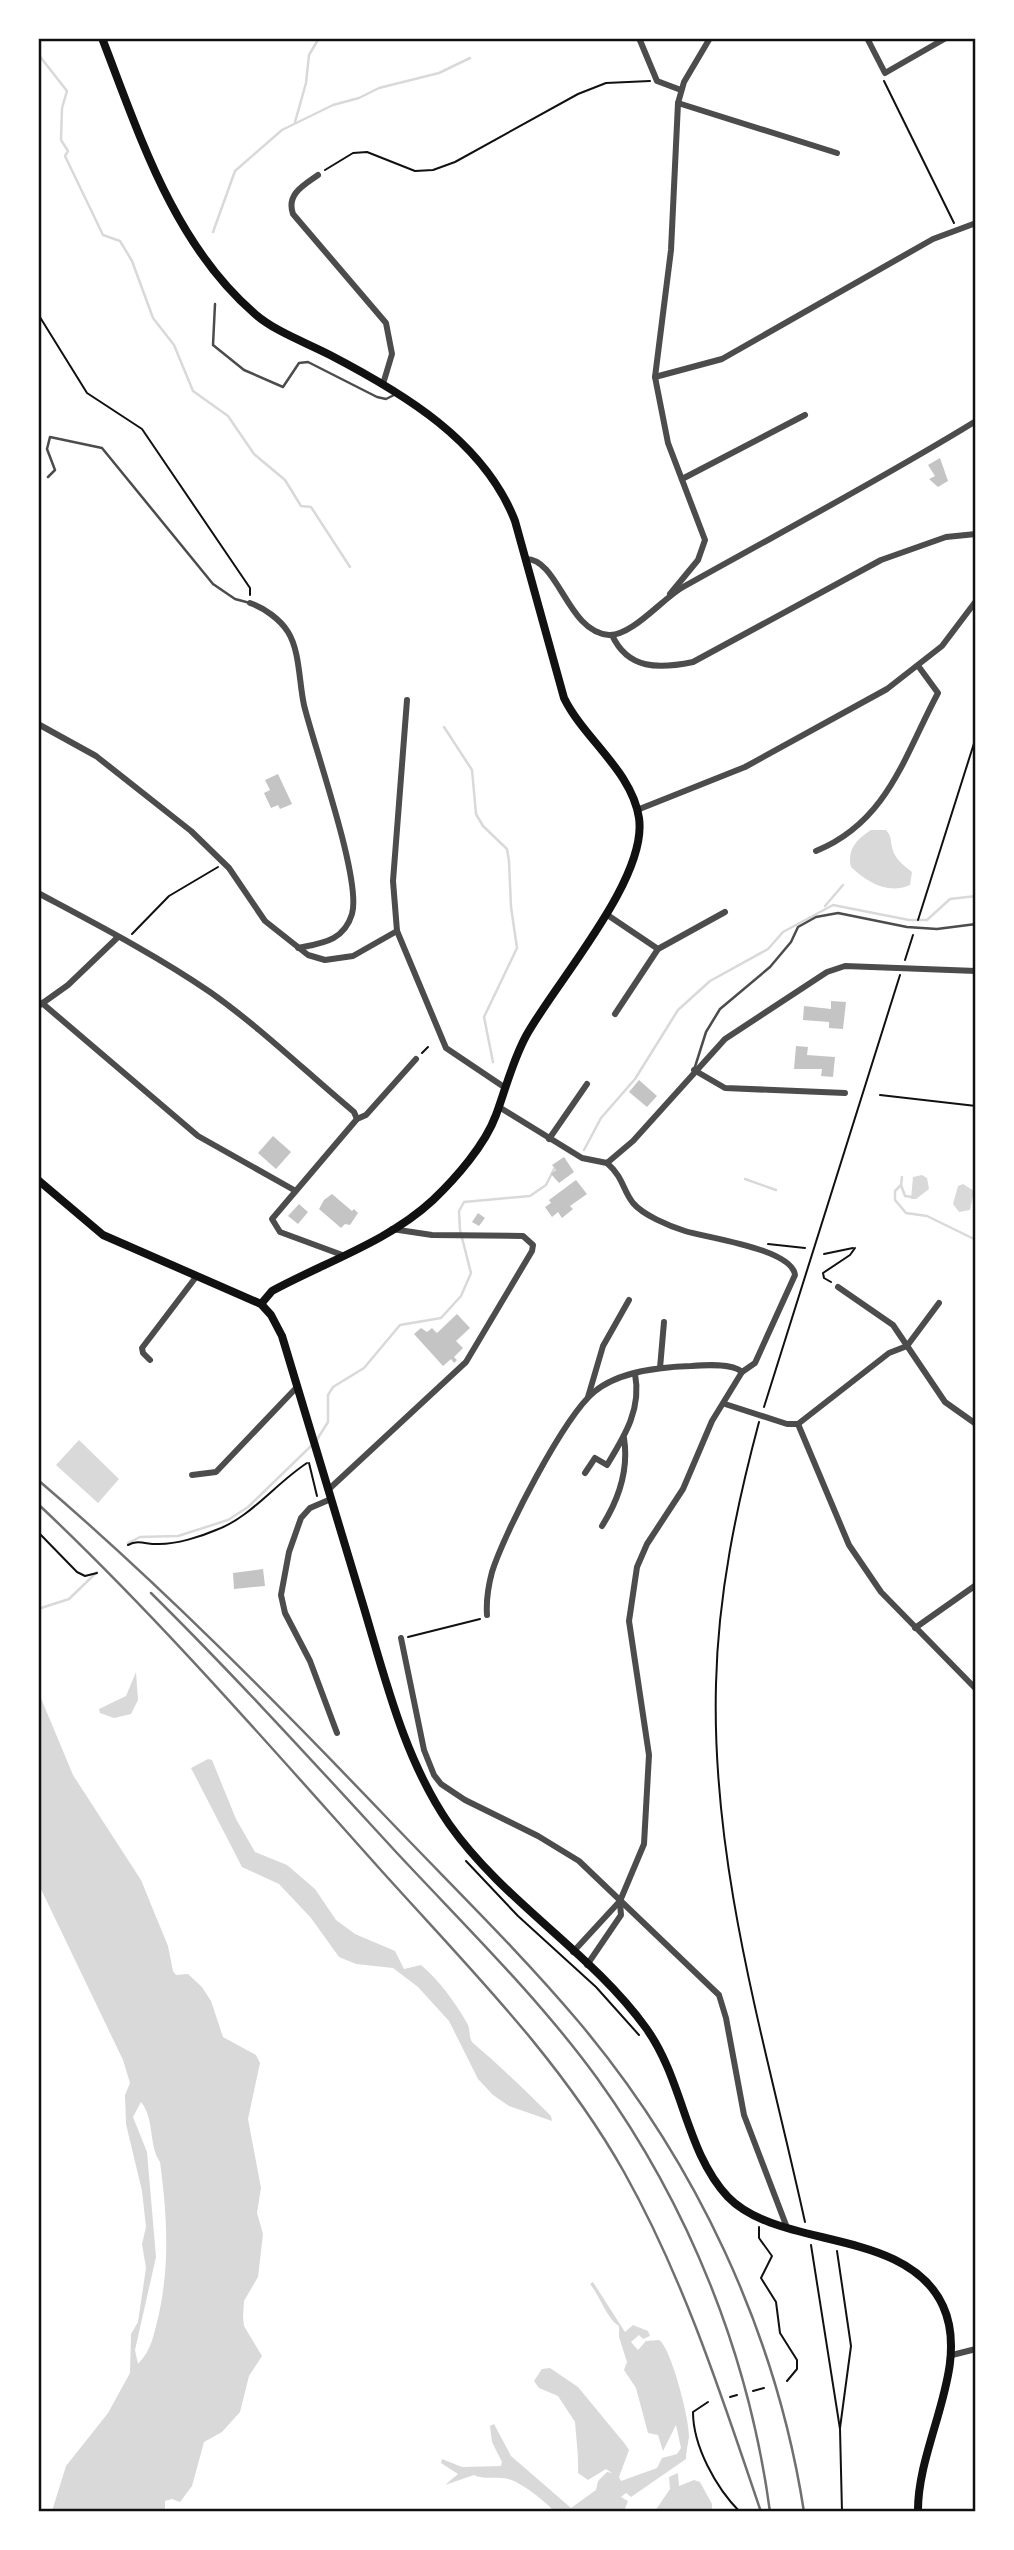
<svg xmlns="http://www.w3.org/2000/svg" width="1014" height="2550" viewBox="0 0 1014 2550" font-family="'Roboto Serif',serif">
	<rect width="100%" height="100%" fill="#fff"/>
	<g fill="#d9d9d9" fill-rule="evenodd">
		<path d="M871 830H886C892 837 890 839 892 847 894 858 903 865 912 872L910 885C888 895 867 882 851 867 847 849 857 839 871 830Z"/>
		<polygon points="922,1175 927,1178 929,1189 916,1199 911,1199 913,1177"/>
		<polygon points="963,1184 974,1191 970,1210 959,1212 953,1204 958,1186"/>
		<polygon points="79,1440 119,1479 98,1503 56,1465"/>
		<polygon points="136,1672 138,1700 131,1714 114,1718 100,1713 99,1709 126,1696"/>
		<path d="M38 1691 73 1775 141 1880 168 1946 173 1971 176 1975 188 1974 202 1987 211 2001 223 2037 256 2055 260 2063 248 2119 261 2188 257 2213 263 2234 258 2277 244 2301 243 2317 244 2326 262 2356 249 2376 240 2412 222 2432 204 2442 192 2486 180 2502 172 2499 165 2501V2511H52L66 2466 108 2413 130 2373 131 2334 138 2322 146 2268 142 2244 146 2227 142 2191 126 2124 125 2095 130 2083 123 2060 39 1885ZM141 2102C155 2119 148 2144 160 2162 167 2215 170 2262 159 2314 154 2333 152 2350 138 2364L135 2350 156 2257 147 2152 133 2117Z"/>
		<path d="M208 1759 212 1760 236 1819 255 1852 287 1865 315 1889 336 1920 355 1934 395 1951 404 1969 421 1965C439 1980 455 2002 467 2023 471 2029 468 2038 473 2043 499 2065 526 2091 551 2116L552 2121 509 2106 493 2095 478 2079 449 2021 418 1987 393 1968 356 1964 339 1957 311 1918 279 1884 242 1867 191 1768Z"/>
		<path d="M593 2282 625 2332 633 2325 648 2331 650 2336 643 2339 639 2335 631 2342 638 2350 646 2341 659 2340C671 2347 690 2421 689 2437 688 2444 686 2451 686 2459L631 2497 626 2493 621 2497 628 2501 624 2511H554C546 2502 521 2482 508 2479 496 2476 483 2480 474 2475L445 2485 458 2474 441 2463 442 2459 462 2467 501 2466 502 2462 492 2442 490 2426 494 2424 511 2456 571 2508 596 2490 598 2481 607 2472 612 2473 606 2469 588 2480 578 2473C579 2455 576 2439 575 2422L558 2396 539 2388 534 2381 542 2369 550 2368 578 2387 625 2444 629 2450 619 2477 621 2481 657 2468 662 2458 677 2454 681 2448 676 2425 663 2451 658 2435 648 2433 636 2388 624 2370 627 2362 619 2337V2326C607 2319 600 2296 590 2284Z"/>
		<polygon points="678,2473 679,2486 694,2480 700,2482 712,2504 712,2511 655,2511 670,2489 669,2477"/>
	</g>
	<g fill="none" stroke-linecap="round" stroke-linejoin="round">
		<g stroke="#d9d9d9" stroke-width="2.5">
			<polyline points="38,54 67,91 62,108 61,140 68,151 65,156 103,235 120,241 132,261 153,318 174,345 193,391 228,416 254,454 285,480 301,506 311,507 350,567"/>
			<polyline points="295,122 306,83 309,55 319,38"/>
			<polyline points="213,232 235,171 282,130 333,105 359,98 379,88 439,73 470,58"/>
			<polyline points="444,727 472,770 476,814 483,826 507,849 509,861 511,907 517,948 484,1017 493,1062"/>
			<polyline points="825,906 843,885"/>
			<polyline points="584,1150 601,1118 635,1079 678,1010 710,981 768,949 783,932 833,905 909,920 927,920 950,899 976,896"/>
			<polyline points="902,1177 901,1185 895,1191 895,1200 906,1213 927,1216 976,1240"/>
			<polyline points="745,1179 776,1190"/>
			<polyline points="901,1185 905,1196 913,1197"/>
			<polyline points="316,1441 328,1422 328,1395 333,1387 364,1368 400,1325 441,1318 461,1296 471,1273 460,1230 459,1211 464,1202 530,1196 546,1185 554,1169"/>
			<polyline points="128,1543 140,1537 178,1536 228,1520 248,1507 311,1446"/>
			<polyline points="38,1609 69,1599 97,1572"/>
		</g>
	</g>
	<g fill="#c4c4c4">
		<polygon points="940,458 948,481 938,487 929,479 935,476 928,465"/>
		<polygon points="278,774 292,804 280,809 278,805 271,808 264,793 270,790 265,780"/>
		<polygon points="831,1001 846,1002 843,1029 829,1028 829,1022 803,1020 804,1006 831,1009"/>
		<polygon points="796,1046 808,1047 807,1055 835,1057 833,1077 821,1076 822,1069 794,1069"/>
		<polygon points="639,1080 657,1096 647,1107 629,1092"/>
		<polygon points="273,1136 291,1152 276,1169 258,1153"/>
		<polygon points="564,1157 574,1172 559,1183 551,1174 556,1170 552,1165"/>
		<polygon points="576,1180 587,1194 570,1206 573,1209 562,1218 558,1212 552,1217 545,1207 551,1203 549,1200"/>
		<polygon points="332,1194 352,1211 354,1209 358,1213 350,1225 345,1224 341,1228 319,1209 324,1200"/>
		<polygon points="299,1204 308,1212 298,1224 288,1216"/>
		<polygon points="478,1213 485,1218 479,1226 472,1222"/>
		<polygon points="457,1314 470,1328 456,1341 463,1348 454,1357 457,1360 454,1363 451,1359 443,1366 414,1334 421,1328 427,1332 432,1328 437,1333"/>
		<polygon points="263,1569 265,1586 234,1589 233,1573"/>
	</g>
	<g fill="none" stroke-linecap="round" stroke-linejoin="round">
		<g stroke="#111" stroke-width="2">
			<polyline points="884,81 954,223"/>
			<polyline points="325,170 353,153 367,152 415,171 433,170 455,162 578,94 606,83 650,81"/>
			<polyline points="38,314 87,393 142,429 250,588 250,595"/>
			<polyline points="918,920 976,737"/>
			<polyline points="132,934 169,896 218,867"/>
			<polyline points="905,960 913,935"/>
			<polyline points="422,1053 428,1047"/>
			<polyline points="880,1095 976,1106"/>
			<polyline points="768,1244 805,1248"/>
			<polyline points="824,1254 853,1248"/>
			<polyline points="831,1282 824,1278 823,1273 850,1255 855,1248"/>
			<polyline points="764,1407 900,975"/>
			<path d="M759 1422C736 1508 718 1595 716 1684 711 1868 766 2044 805 2222"/>
			<polyline points="309,1463 317,1496"/>
			<polyline points="38,1532 77,1572 85,1576 97,1573"/>
			<path d="M128 1545C139 1539 147 1545 159 1544 177 1544 200 1537 216 1530 250 1518 276 1483 307 1463"/>
			<polyline points="408,1637 480,1619"/>
			<polyline points="466,1861 518,1916 596,1987 639,2035"/>
			<polyline points="759,2227 759,2238 772,2256 761,2278 776,2302 780,2333 797,2360 797,2369 787,2381"/>
			<polyline points="811,2245 840,2429 842,2512"/>
			<polyline points="837,2251 851,2346 840,2428"/>
			<polyline points="753,2391 764,2388"/>
			<polyline points="730,2397 737,2395"/>
			<path d="M708 2402 693 2412C693 2446 716 2488 740 2512"/>
		</g>
		<g stroke="#4c4c4c" stroke-width="2.5">
			<polyline points="215,304 213,345 244,370 283,387 299,363 308,362 377,397 386,399 394,395"/>
			<polyline points="48,477 55,470 47,449 50,437 102,448 213,584 235,599 250,603"/>
			<polyline points="694,1070 706,1032 720,1009 770,967 791,942 798,927 816,917 838,913 907,927 937,929 976,924"/>
		</g>
		<g stroke="#4c4c4c" stroke-width="6">
			<polyline points="639,38 657,81 681,90"/>
			<polyline points="867,38 885,73 946,38"/>
			<polyline points="678,103 837,153"/>
			<path d="M318 175C304 185 286 194 293 214L386 323 392 354 383 384"/>
			<polyline points="655,377 722,359 933,239 976,223"/>
			<polyline points="682,479 805,415"/>
			<path d="M526 559C559 559 567 632 609 635 632 636 662 599 683 587 781 532 880 480 976 421"/>
			<polyline points="670,594 698,560 705,540 668,443 655,377 671,250 678,103 684,82 710,38"/>
			<path d="M250 603C264 608 280 619 288 632 300 651 299 683 304 705 314 747 362 880 352 914 344 941 322 943 298 948"/>
			<path d="M612 635C628 670 659 669 693 662L881 560 946 537 976 534"/>
			<polyline points="407,700 393,881 397,931 446,1048 504,1087"/>
			<polyline points="38,724 96,756 191,831 229,868 265,921 308,955 325,960 353,956 397,931"/>
			<polyline points="637,810 745,767 887,689 942,646 976,601"/>
			<path d="M816 851C888 822 905 754 938 693L919 667"/>
			<path d="M38 893C96 924 156 955 210 992 261 1028 306 1072 354 1112L357 1119"/>
			<polyline points="606,914 658,949"/>
			<polyline points="42,1003 198,1136 294,1190"/>
			<polyline points="40,1005 68,985 117,938"/>
			<polyline points="615,1014 658,949 725,912"/>
			<polyline points="694,1070 725,1088 845,1093"/>
			<polyline points="499,1107 582,1158 607,1163"/>
			<polyline points="549,1139 587,1084"/>
			<polyline points="607,1163 633,1141 725,1039 827,972 845,966 976,971"/>
			<path d="M607 1163C624 1178 622 1189 633 1203 643 1215 669 1226 685 1231 708 1238 792 1249 795 1275L755 1363 742 1372"/>
			<polyline points="345,1256 280,1232 272,1219 357,1119 366,1115 416,1059"/>
			<polyline points="838,1287 893,1325 945,1402 976,1424"/>
			<polyline points="907,1346 939,1303"/>
			<polyline points="150,1360 143,1353 142,1348 196,1277"/>
			<polyline points="660,1368 664,1322"/>
			<polyline points="588,1397 603,1346 629,1300"/>
			<polyline points="725,1404 787,1424 798,1424 889,1353 907,1346"/>
			<polyline points="798,1424 849,1545 881,1592 976,1689"/>
			<path d="M585 1473 595 1458 607 1465C624 1437 642 1409 635 1374"/>
			<polyline points="192,1475 216,1472 297,1387"/>
			<polyline points="328,1490 466,1362 532,1251 533,1245 523,1236 432,1235 392,1229"/>
			<polyline points="331,1499 310,1508 301,1518 289,1552 281,1595 285,1613 310,1661 337,1733"/>
			<path d="M602 1526C619 1499 629 1470 624 1438"/>
			<path d="M487 1615C486 1600 488 1587 492 1572 504 1533 564 1417 594 1392 619 1371 660 1367 691 1366 705 1365 732 1363 742 1372"/>
			<polyline points="915,1628 976,1585"/>
			<polyline points="401,1638 424,1750 434,1775 441,1784 465,1800 538,1836 579,1861 719,1995 726,2018 744,2115 786,2225"/>
			<polyline points="573,1952 620,1901 644,1844 649,1755 629,1621 637,1567 647,1544 683,1489 712,1421 742,1372"/>
			<polyline points="587,1965 621,1915 620,1903"/>
			<polyline points="952,2355 976,2349"/>
		</g>
		<g stroke="#111" stroke-width="8">
			<path d="M102 38C140 136 173 243 255 314 276 332 305 342 330 355 403 393 484 441 515 521L564 698C584 739 632 771 639 818 648 879 555 983 526 1036 512 1062 506 1088 496 1115 485 1145 456 1178 433 1200 388 1242 325 1262 272 1291L261 1304"/>
			<path d="M38 1180 103 1235 261 1304 271 1315 282 1336C309 1427 336 1518 364 1608 386 1682 405 1760 449 1824 504 1902 590 1951 646 2028 684 2081 685 2151 728 2197 779 2250 907 2227 943 2306 971 2367 917 2444 918 2512"/>
		</g>
		<g stroke="#707070" stroke-width="2.5">
			<path d="M38 1480C162 1586 276 1702 388 1819 452 1886 519 1951 578 2021 695 2160 776 2331 804 2512"/>
			<path d="M38 1504C159 1618 268 1744 379 1868 466 1965 560 2058 624 2172 684 2279 722 2397 761 2512"/>
			<path d="M151 1593C236 1677 316 1765 397 1853 465 1926 538 1997 597 2078 689 2206 749 2355 770 2512"/>
		</g>
	</g>
	<rect width="1014" height="2550" fill="none" stroke="#ffffff" stroke-width="80"/>
	<rect x="40" y="40" width="934" height="2470" fill="none" stroke="#111" stroke-width="2.5"/>
</svg>
